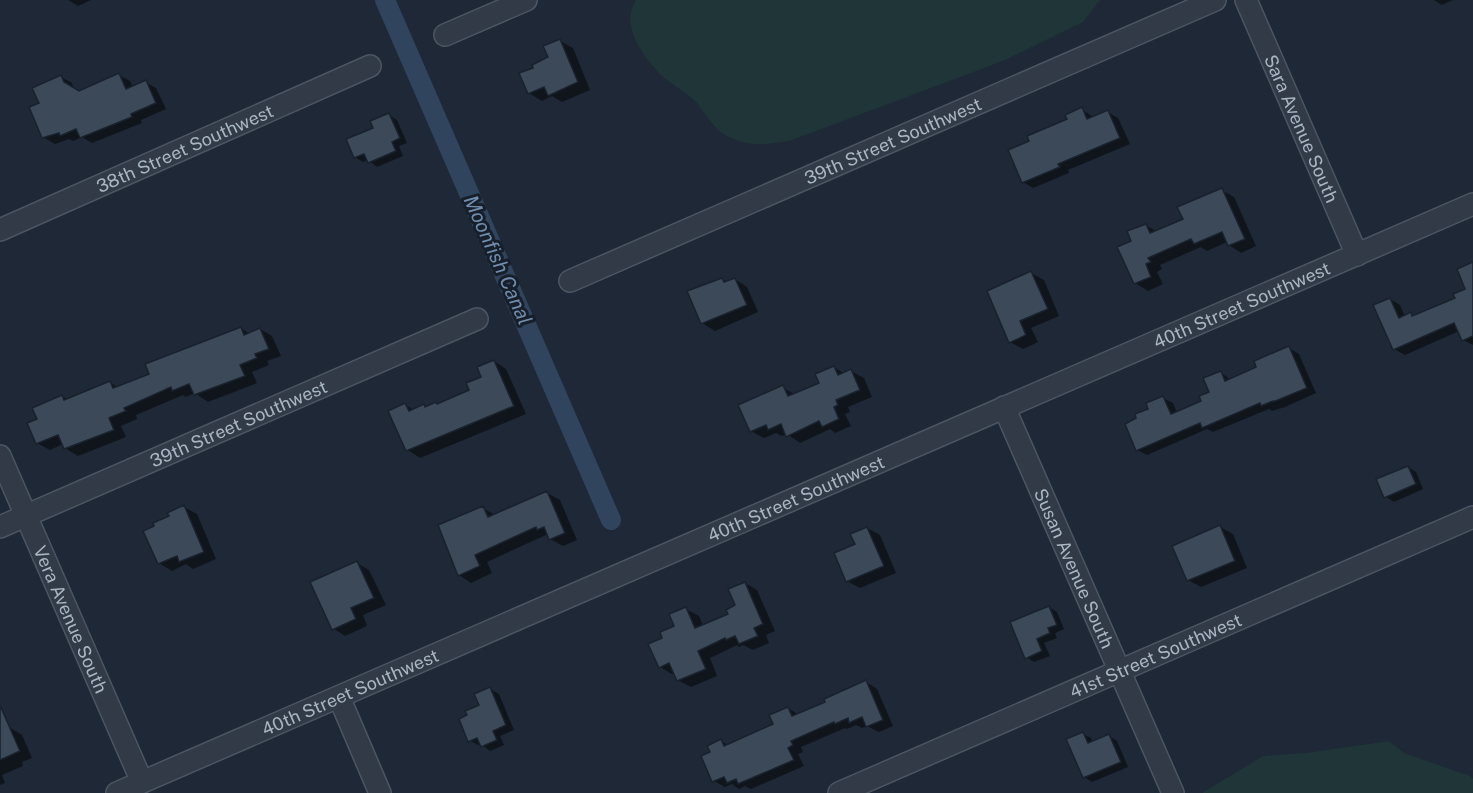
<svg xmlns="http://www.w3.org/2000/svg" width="1473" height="793" viewBox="0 0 1473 793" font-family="'Public Sans',sans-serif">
	<rect width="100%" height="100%" fill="#1e2836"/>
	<g fill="#203537">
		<path d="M636 0H1100L1083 22 1003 61 792 140C767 145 749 148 725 135 712 127 705 112 695 101 685 91 672 85 662 76 644 57 619 26 636 0Z"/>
		<polygon points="1389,741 1404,753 1470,776 1473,779 1473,793 1202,793 1263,756 1306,753"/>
	</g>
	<g fill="#0007">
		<polygon points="68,0 91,0 78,6"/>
		<polygon points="1434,0 1453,0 1442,5"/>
		<polygon points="560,41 573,48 590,90 562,102 552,96 542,101 529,93 535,68 550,58"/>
		<polygon points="119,75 130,81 133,87 145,82 156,88 166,109 141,120 142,123 92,143 82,137 73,141 69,139 55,144 43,137 41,104 61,77 72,83 74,90 79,92"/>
		<polygon points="1082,109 1094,118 1108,112 1118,118 1130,144 1068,170 1069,173 1033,188 1023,182 1069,120"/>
		<polygon points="389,115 397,120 407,143 399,146 403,156 377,167 368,160 363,162 355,157 375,128"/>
		<polygon points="1221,190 1234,197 1256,246 1241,253 1229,245 1227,242 1207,251 1201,247 1160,265 1162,269 1157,272 1163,284 1148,291 1135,283 1133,242 1145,225 1156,231 1185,219"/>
		<polygon points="1473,264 1473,345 1463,340 1459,331 1405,355 1394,349 1390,299 1400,305 1405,317 1410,314 1415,317 1457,299 1467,290"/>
		<polygon points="1031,273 1044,280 1059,316 1031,328 1038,342 1023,349 1010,342"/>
		<polygon points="722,279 727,282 735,279 747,287 758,312 715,331 702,323"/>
		<polygon points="241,328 250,334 260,329 272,336 281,356 267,361 269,365 252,372 257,383 208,402 195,393 186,397 183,395 136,415 137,419 121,426 126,437 78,456 65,448 63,444 50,450 37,443 39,419 62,396 68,400 109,382 119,388 151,374"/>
		<polygon points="1289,348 1299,354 1316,393 1285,407 1272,411 1269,409 1213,432 1207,429 1147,455 1137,450 1163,398 1173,403 1177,413 1203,402 1211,392 1220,372 1231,380 1258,368"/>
		<polygon points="494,361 506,369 526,414 420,458 408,450 390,412 405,405 414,410 424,406 427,408 439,405 471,390 483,378"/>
		<polygon points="834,367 845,374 851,371 864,378 872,397 848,407 850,412 845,414 851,426 835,433 830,429 800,443 787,434 782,436 776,433 764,438 751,431 782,387 796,395 821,384"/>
		<polygon points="1408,467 1416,472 1423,489 1394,502 1386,497"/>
		<polygon points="547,493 560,500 577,540 563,546 550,539 548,534 487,562 492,573 471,583 459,575 483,508 495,515"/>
		<polygon points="184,507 197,514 216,559 193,569 186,564 172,571 159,563 171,517"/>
		<polygon points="1220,527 1233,534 1247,568 1201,587 1188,580"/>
		<polygon points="867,528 880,535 896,573 860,588 847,581 857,544"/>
		<polygon points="357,563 369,570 386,605 363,615 367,626 345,636 333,628"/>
		<polygon points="745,583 757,590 775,631 766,635 769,643 753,650 743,645 739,647 737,645 710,658 717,676 691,687 678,680 675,673 672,674 660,667 664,638 676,627 686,609 699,616 703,626 730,615 737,606"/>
		<polygon points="1049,607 1057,612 1064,629 1055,633 1057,638 1044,643 1050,656 1034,662 1026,657"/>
		<polygon points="866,682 877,689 893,726 879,732 867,726 862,728 856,725 847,729 845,728 801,747 803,752 798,754 804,766 751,789 745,786 739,789 732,784 725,787 714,781 712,753 721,741 728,745 775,725 788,708 799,715"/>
		<polygon points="490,689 499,694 514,730 500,736 504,745 490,751 481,744 478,745 469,740 481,706"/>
		<polygon points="9,727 22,735 32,758 22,762 23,766 2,775 5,783 0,785 0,731"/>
		<polygon points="1083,734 1091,738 1093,743 1109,736 1117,741 1128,767 1092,782 1084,777"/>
	</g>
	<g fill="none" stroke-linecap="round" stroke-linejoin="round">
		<polyline stroke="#30445e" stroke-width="20" points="385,0 611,520"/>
	</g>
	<g fill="#3b4959" stroke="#19212d" stroke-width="1.5">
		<polygon points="560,39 578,82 548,96 544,87 528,94 519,73 533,68 532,65 548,57 543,46"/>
		<polygon points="119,73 126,89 146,80 156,103 131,114 132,117 80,138 76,129 60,136 59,133 42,138 29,107 39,103 32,88 61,75 64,82 79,91"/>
		<polygon points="1082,107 1087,119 1108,110 1120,138 1058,164 1060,167 1022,183 1008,150 1029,141 1027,136 1067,119 1065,115"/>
		<polygon points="389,113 400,138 392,142 396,151 368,163 364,154 354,158 346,139 373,128 370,121"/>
		<polygon points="1222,188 1245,239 1228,246 1222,232 1194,244 1191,239 1148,258 1151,262 1146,264 1151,277 1134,284 1117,247 1131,241 1127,231 1146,224 1150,233 1183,219 1177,207"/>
		<polygon points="1473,262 1473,336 1462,341 1454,323 1393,350 1373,305 1390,298 1399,318 1411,312 1412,316 1455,298 1453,294 1465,289 1457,269"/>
		<polygon points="1031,271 1048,309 1020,321 1026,335 1009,343 987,291"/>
		<polygon points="722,278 724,282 735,278 747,305 701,324 687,291"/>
		<polygon points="241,327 244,335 260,328 269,349 255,354 257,358 240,365 245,376 194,395 189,384 172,391 171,387 124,408 126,411 109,418 114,430 64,449 58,435 36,444 27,423 37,419 32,408 62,395 64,400 110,381 113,388 149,374 145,364"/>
		<polygon points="1289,346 1307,388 1273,402 1273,401 1261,406 1260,403 1202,428 1200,423 1136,451 1125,424 1136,418 1135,414 1148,409 1146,403 1163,396 1171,414 1201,401 1199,396 1209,392 1203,378 1221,371 1225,381 1256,367 1254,361"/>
		<polygon points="494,360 514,406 406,451 388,411 405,403 409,411 424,404 425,407 436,402 437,404 469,390 466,383 481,377 477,367"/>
		<polygon points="834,366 838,375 851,369 860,390 836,400 838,405 834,407 839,419 822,427 819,421 786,437 781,424 768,430 766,425 750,432 738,405 783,385 788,396 819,383 815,374"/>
		<polygon points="1408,466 1416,484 1384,498 1376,479"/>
		<polygon points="547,491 565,533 549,540 544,527 537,530 536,527 475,555 480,566 458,576 438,525 483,506 488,517"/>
		<polygon points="184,505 204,552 179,562 177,556 158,564 143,531 154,526 153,523 169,516 167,513"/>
		<polygon points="1220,525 1235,561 1187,581 1172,546"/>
		<polygon points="867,527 884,566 846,582 834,553 855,544 850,534"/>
		<polygon points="357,561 374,598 351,608 356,619 332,630 310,582"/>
		<polygon points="745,582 763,624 754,628 758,636 739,644 735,636 726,640 725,638 698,651 706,669 677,681 669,663 659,668 648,644 662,638 660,632 674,626 669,614 686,607 695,628 728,614 726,610 735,605 728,589"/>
		<polygon points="1049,606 1057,625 1048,628 1050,633 1037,639 1042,651 1025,659 1010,622"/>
		<polygon points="866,680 883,720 866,727 862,717 849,723 848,718 835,724 834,722 791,741 793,745 788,748 794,760 738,784 736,779 727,783 724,777 712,782 701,756 710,752 707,746 721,739 724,746 773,724 769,715 788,707 792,716 825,702 824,699"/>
		<polygon points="490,687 506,725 493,731 497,740 481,747 477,738 468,742 459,719 467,715 465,711 479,705 474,694"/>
		<polygon points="0,705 20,751 0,760"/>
		<polygon points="1083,732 1088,743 1109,734 1121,762 1083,778 1066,739"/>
	</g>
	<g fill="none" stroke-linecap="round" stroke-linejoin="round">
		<g stroke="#4c5562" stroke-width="24">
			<g id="minor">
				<path id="s1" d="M1246 0 1357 255"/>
				<polyline points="445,35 526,0"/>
				<path id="s2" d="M0 230 370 66"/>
				<path id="s3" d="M570 281 1215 0"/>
				<path id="s4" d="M1004 407 1173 793"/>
				<path id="s5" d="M0 456 142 782"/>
				<path id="s6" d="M0 527 477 319"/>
				<polyline points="339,697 380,793"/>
				<path id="s7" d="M117 793 1473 204"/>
				<path id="s8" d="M839 793 1473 517"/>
			</g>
		</g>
		<use href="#minor" stroke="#313a46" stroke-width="21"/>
	</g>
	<g text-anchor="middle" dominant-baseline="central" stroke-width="6" stroke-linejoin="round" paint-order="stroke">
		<g font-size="18" fill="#aab5c4" stroke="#171f2b">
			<text stroke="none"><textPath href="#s1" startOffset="140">Sara Avenue South</textPath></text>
			<text stroke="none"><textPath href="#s3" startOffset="352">39th Street Southwest</textPath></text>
			<text stroke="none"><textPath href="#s2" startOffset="202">38th Street Southwest</textPath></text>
			<text stroke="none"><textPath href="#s7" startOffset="1226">40th Street Southwest</textPath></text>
			<text stroke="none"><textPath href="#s6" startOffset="260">39th Street Southwest</textPath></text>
			<text stroke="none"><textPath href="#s7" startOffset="740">40th Street Southwest</textPath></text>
			<text stroke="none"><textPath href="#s4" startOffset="176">Susan Avenue South</textPath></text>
			<text stroke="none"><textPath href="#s5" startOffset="178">Vera Avenue South</textPath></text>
			<text stroke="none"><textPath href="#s8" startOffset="345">41st Street Southwest</textPath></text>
			<text stroke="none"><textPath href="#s7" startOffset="254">40th Street Southwest</textPath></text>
		</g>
		<g font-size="20" font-style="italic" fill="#718dae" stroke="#171f2b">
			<text transform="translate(498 260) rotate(66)">Moonfish Canal</text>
		</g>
	</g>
</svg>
